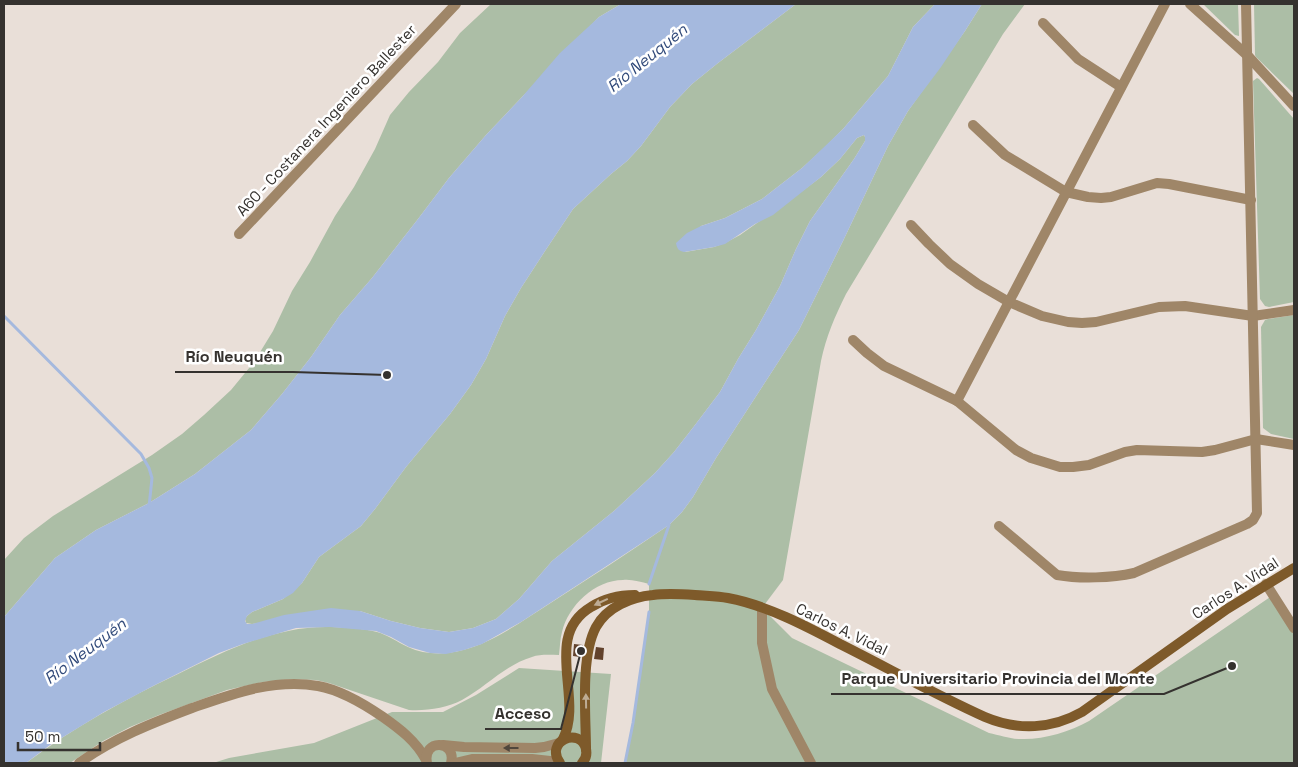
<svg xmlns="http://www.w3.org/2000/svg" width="1298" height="767" viewBox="0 0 1298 767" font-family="'Space Grotesk',sans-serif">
	<rect width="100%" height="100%" fill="#e9dfd8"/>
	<g fill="#acbea6">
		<polygon points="491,4 621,4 599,17 522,97 486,135 449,178 418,219 372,278 340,315 311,357 282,394 251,430 195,474 149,503 96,530 55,558 4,617 4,560 24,538 53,516 152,455 182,434 204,415 231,390 254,362 273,331 292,291 310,262 335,216 354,187 375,149 390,115 409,92 438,62 460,33"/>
		<polygon points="796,4 935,4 913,27 888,76 843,129 824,148 802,168 762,199 725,218 701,226 685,252 714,247 725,243 740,235 805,189 821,177 840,159 857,138 864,135 865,137 865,141 854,159 810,221 796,249 780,286 756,330 738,359 720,392 695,425 674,452 655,473 614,511 552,561 519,599 496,619 473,628 449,632 420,628 391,621 360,611 252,624 246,623 245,619 247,616 252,612 283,599 302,583 319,557 361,526 375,509 406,467 450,414 471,385 486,359 505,316 521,288 545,251 573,209 611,174 627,161 641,146 670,107 692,84 718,63"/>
		<path d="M982 4H1025L1003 34 846 294C835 316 826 337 821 361L783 580 762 608 792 638 989 733C999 735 1010 739 1020 739 1043 740 1069 732 1089 721L1273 595 1294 628V763H625L633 723 649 612V584C641 582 631 579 623 580 595 580 568 606 562 632 560 639 560 647 559 655 550 655 540 654 532 657 505 665 486 687 462 700 447 708 427 711 409 710L329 683 316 680 291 679 263 682 227 690 159 715 130 727 103 741 70 763H26C73 728 125 699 178 674 227 650 277 625 332 627 347 628 363 628 377 632 388 635 397 642 408 647 425 655 445 655 463 650 494 642 522 621 549 604 589 578 630 552 669 525L682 512 693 497 716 458 799 330 843 241 888 146 908 111 965 31Z"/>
		<polygon points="1203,4 1238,4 1239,36 1235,35"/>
		<polygon points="1254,4 1294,4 1294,94 1256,57 1255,55"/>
		<polygon points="1257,78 1259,79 1294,119 1294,302 1269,307 1265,306 1260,299 1253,81"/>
		<polygon points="1294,315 1294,439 1271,434 1263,428 1261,327 1265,320 1268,319"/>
		<polygon points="519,668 611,674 601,763 213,763 229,758 314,743 392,712 443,712 476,695"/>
	</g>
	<path fill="#a5b9de" d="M621 4H796L718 63 692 84 670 107 641 146 627 161 611 174 573 209 545 251 521 288 505 316 486 359 471 385 450 414 406 467 375 509 361 526 319 557 302 583 293 593 283 599 252 612 247 616 245 621 247 624H252L284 615 331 608 360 611 391 621 420 628 449 632 473 628 496 619 519 599 552 561 614 511 655 473 674 452 695 425 720 392 738 359 756 330 780 286 796 249 810 221 854 159 865 141V137L864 135 857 138 840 159 821 177 773 215 755 224 725 244 714 247 684 252C679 251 677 249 676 243L687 233 701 226 725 218 762 199 802 168 843 129 888 76 913 27 935 4H982L965 31 941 67 908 111 888 146 843 241 799 330 716 458 693 497 682 512 669 525 648 539 521 622 482 644 464 650 446 654 430 653 409 647 391 637 376 631 330 627 296 628 243 644 219 653 153 686 104 712 50 745 26 763H4V617L55 558 96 530 149 503 195 474 251 430 282 394 311 357 340 315 372 278 418 219 449 178 486 135 522 97 560 53 599 17Z"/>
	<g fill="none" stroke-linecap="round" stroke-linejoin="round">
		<g stroke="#a5b9de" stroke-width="3">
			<polyline points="4,316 141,454 149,468 152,478 149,507"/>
			<polyline points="649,584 669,525"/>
			<polyline points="625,763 633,723 649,612"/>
		</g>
	</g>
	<g fill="#62422c">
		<polygon points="574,644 583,645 580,657 573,656"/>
		<polygon points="596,647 604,648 603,660 594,659"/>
	</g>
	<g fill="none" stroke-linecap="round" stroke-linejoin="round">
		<g stroke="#9f8668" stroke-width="10">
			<polyline points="1190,4 1248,56 1294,106"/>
			<polyline points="1043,23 1078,59 1121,87"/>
			<polyline points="973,125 1005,155 1066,192 1088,197 1101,198 1111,197 1157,183 1169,184 1251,200"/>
			<polyline points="911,225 929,244 950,264 978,284 1009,302 1042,316 1068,322 1082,323 1096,322 1159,307 1185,306 1253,316 1294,310"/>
			<polyline points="239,234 456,4"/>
			<polyline points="853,340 867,353 884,366 957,401 1016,450 1031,458 1060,467 1073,467 1089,465 1125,452 1137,450 1202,452 1215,450 1256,439 1294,445"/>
			<polyline points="957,401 1165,4"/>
			<path d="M999 526 1057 575C1080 579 1112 578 1134 573L1247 524 1253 520 1257 513 1246 4"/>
			<polyline points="1266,584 1294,628"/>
			<polyline points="762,608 762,643 772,689 811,763"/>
			<polyline points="443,745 464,747 535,748 544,747 559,743"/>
			<path d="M79 763C114 738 152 723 192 708 232 694 275 678 318 686 341 690 364 704 383 717 400 729 416 741 426 760"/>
			<path d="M427 763C422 738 457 740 451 763"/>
			<polyline points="455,763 472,759 532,759 559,762"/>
		</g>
		<g stroke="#7e5a2a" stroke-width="10">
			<path d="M563 739C584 698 542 636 591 607 605 598 619 595 635 595"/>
			<path d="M586 750C586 716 580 657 596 627 607 607 631 597 653 595 667 593 681 594 695 595 706 596 717 596 728 598 766 605 806 626 840 644 888 668 936 695 985 717 1018 731 1052 729 1082 712L1227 609 1294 568"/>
			<path d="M560 763C544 741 580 726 586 749 587 754 586 759 582 763"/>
		</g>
	</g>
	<defs><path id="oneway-solid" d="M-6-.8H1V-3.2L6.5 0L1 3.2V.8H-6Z" transform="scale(1.25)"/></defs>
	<g fill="#beac94">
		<use href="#oneway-solid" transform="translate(601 602) rotate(155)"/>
		<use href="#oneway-solid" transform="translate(586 701) rotate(-91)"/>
	</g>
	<use fill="#50473d" href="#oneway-solid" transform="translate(511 748) rotate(-180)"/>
	<g text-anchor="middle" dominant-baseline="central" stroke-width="5" stroke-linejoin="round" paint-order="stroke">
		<g font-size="15" fill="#35322f" stroke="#fff">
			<text transform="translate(326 120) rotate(-47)">A60 - Costanera Ingeniero Ballester</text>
			<text transform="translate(1235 588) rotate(-33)">Carlos A. Vidal</text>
			<text transform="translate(842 629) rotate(26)">Carlos A. Vidal</text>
		</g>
		<g font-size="16" font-style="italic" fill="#314a7a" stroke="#fff">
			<text transform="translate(647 58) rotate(-39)">Río Neuquén</text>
			<text transform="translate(85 651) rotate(-37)">Río Neuquén</text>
		</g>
	</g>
	<path fill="none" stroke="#35322f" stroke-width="2" d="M387 375L293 372H175M1232 666L1164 694H831M581 651L561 729H485"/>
	<g fill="#35322f" stroke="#fff" stroke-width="2">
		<circle cx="387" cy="375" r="5"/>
		<circle cx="1232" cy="666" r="5"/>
		<circle cx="581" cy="651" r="5"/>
	</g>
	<g font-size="16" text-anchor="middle" font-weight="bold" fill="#35322f" stroke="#fff" stroke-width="5" stroke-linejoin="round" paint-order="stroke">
		<text x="234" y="362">Río Neuquén</text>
		<text x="998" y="684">Parque Universitario Provincia del Monte</text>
		<text x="523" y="719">Acceso</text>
	</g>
	<rect width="1298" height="767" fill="none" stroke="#35322f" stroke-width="10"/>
	<path d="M18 742v8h82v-8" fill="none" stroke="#35322f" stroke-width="2.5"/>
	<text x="25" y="742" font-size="15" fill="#35322f" stroke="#ffffff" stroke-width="4" paint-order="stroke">50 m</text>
</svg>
